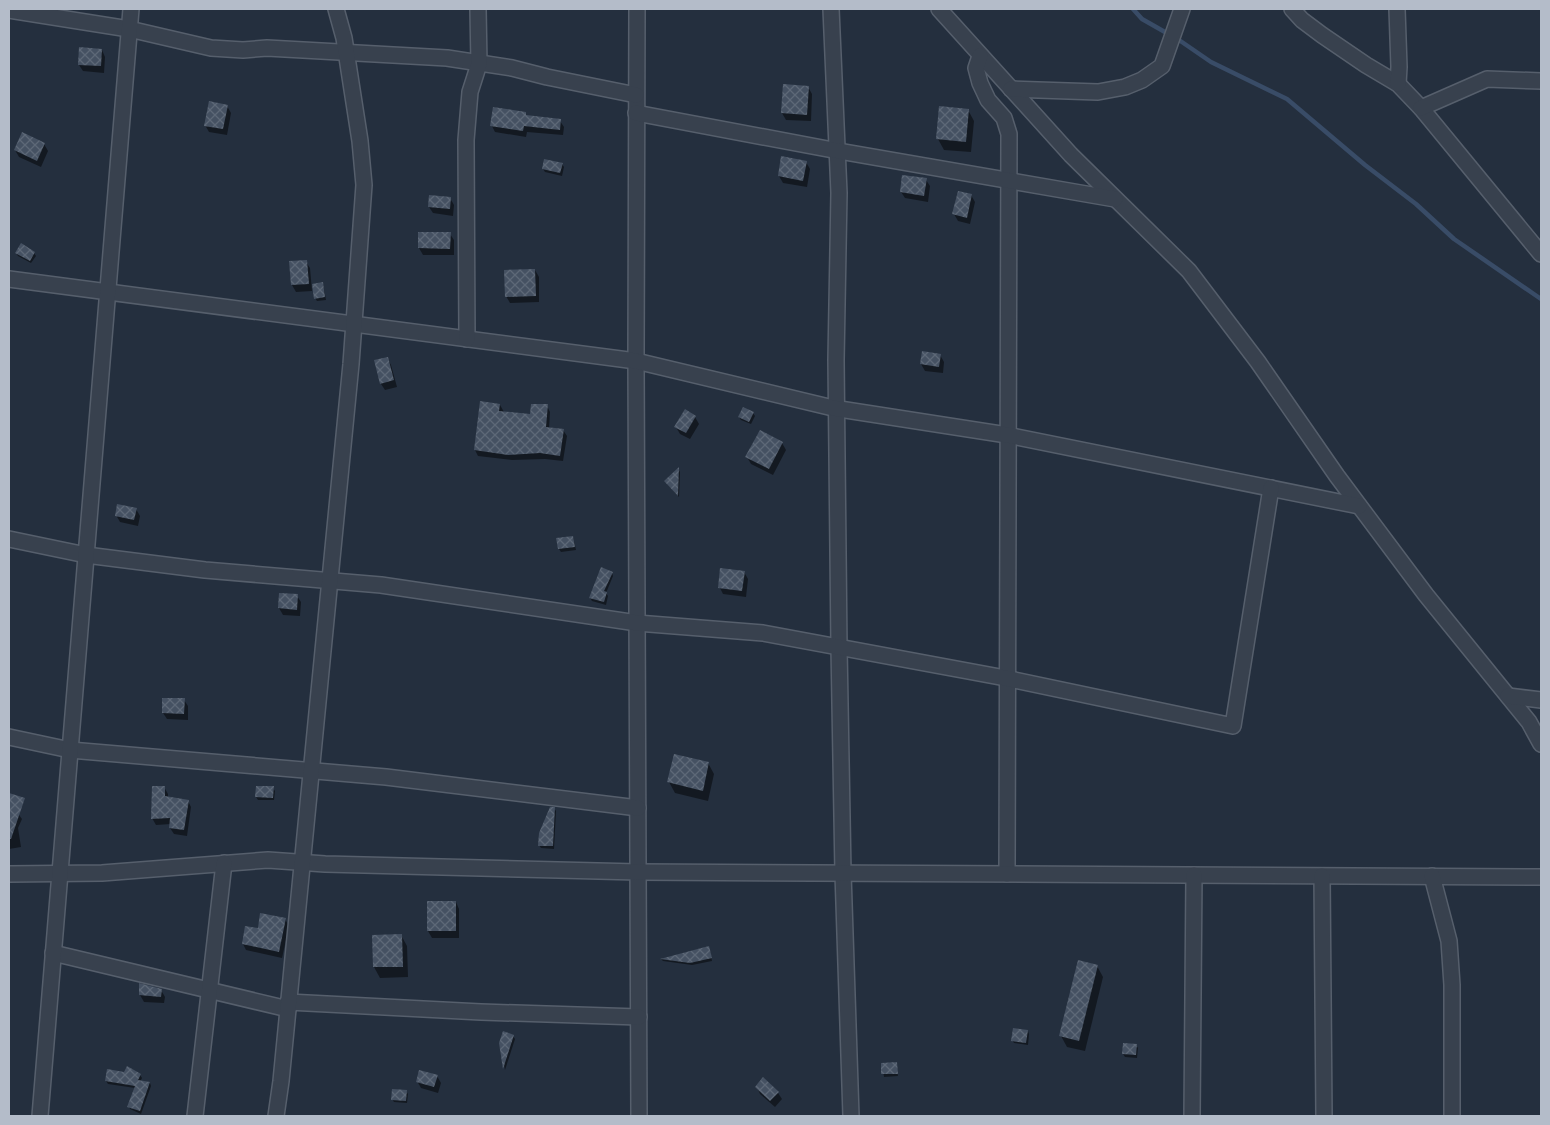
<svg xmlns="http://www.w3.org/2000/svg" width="1550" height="1125" viewBox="0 0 1550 1125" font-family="Roboto,sans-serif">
	<defs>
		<pattern id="building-cross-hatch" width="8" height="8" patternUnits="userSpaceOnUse" patternTransform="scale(1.25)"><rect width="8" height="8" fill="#455162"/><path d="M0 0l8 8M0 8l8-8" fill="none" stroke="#5d6877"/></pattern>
	</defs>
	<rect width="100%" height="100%" fill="#242f3e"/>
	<g fill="#0007">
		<polygon points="102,50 105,57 104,73 83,71 79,65"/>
		<polygon points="808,87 812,94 811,121 786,120 782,113"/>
		<polygon points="227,106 231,113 227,135 209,132 205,125"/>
		<polygon points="968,110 974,121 971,152 944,150 938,139"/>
		<polygon points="525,113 527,117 560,121 564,127 563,135 527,132 526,137 495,132 492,126"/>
		<polygon points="44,144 48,151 41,167 19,157 15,150"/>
		<polygon points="806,162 810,169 807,187 783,183 779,176"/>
		<polygon points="562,164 564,167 562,176 545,172 543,169"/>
		<polygon points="926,180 930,186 928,202 905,198 901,192"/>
		<polygon points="971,195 975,202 970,224 958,221 954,214"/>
		<polygon points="450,198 454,205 453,216 433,213 429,207"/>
		<polygon points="450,234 454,240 454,255 423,255 419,248"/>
		<polygon points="16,253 34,253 36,256 31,263 18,256"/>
		<polygon points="306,262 310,268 312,291 296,292 292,285"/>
		<polygon points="535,270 539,277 539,302 510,303 506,296"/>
		<polygon points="323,284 326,300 317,301 315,298"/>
		<polygon points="940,355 944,362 943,373 925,371 921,364"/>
		<polygon points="387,358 391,365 397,387 385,390 381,384 375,361"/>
		<polygon points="481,403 500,405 504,412 531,416 547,406 550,412 549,429 563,430 567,436 563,461 545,459 512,460 478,456 475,450"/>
		<polygon points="753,413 755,416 751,424 741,420 739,417"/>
		<polygon points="695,417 699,424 690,439 680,434 676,427"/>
		<polygon points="782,443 786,450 773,475 751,464 747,457"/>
		<polygon points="678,469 680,472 679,497 667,484"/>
		<polygon points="136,509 140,516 138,526 120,522 116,515"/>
		<polygon points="573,537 576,550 561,552 559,549"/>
		<polygon points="744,572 748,579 746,597 723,594 720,588"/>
		<polygon points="612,573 613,576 606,593 608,596 606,605 592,601 590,598"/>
		<polygon points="297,596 301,602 300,616 283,615 279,608"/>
		<polygon points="184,700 188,706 188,720 167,719 163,713"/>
		<polygon points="708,763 714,774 708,801 675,793 669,782"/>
		<polygon points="164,787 168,794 168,798 188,801 191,807 187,836 174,834 170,828 171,824 156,825 152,818"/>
		<polygon points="273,788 275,791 274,800 258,800 256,797"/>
		<polygon points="554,808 556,811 554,849 541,848 539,845"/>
		<polygon points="9,815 19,815 22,819 18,828 21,847 9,849"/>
		<polygon points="456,902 459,909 459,938 432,938 428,931"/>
		<polygon points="285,919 289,926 282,958 246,950 243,944 259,930"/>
		<polygon points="401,935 407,946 408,977 380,978 374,967 373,936"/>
		<polygon points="710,951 712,961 692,965 663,961 661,959"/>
		<polygon points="1097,966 1103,977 1085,1051 1067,1047 1061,1036"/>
		<polygon points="141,985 161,990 165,997 164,1003 144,1002 140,995"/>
		<polygon points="1028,1031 1029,1034 1028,1045 1014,1043 1012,1040"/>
		<polygon points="513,1036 515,1039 505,1070 500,1043"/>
		<polygon points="1136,1045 1138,1048 1137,1058 1125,1057 1123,1054"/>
		<polygon points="882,1064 896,1064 898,1076 884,1077"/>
		<polygon points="140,1075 142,1078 140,1082 150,1083 151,1086 141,1114 130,1109 129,1106 135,1088 108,1084 106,1081"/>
		<polygon points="437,1076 441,1083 438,1093 421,1088 417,1081"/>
		<polygon points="757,1087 778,1093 782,1099 775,1107 760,1094"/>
		<polygon points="406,1091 408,1094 407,1103 394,1102 392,1099"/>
	</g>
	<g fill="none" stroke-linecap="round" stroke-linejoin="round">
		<polyline stroke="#394c67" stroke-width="4.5" points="1133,9 1142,19 1179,40 1211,62 1287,99 1365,165 1416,204 1454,239 1541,299"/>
	</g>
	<g fill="url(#building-cross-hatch)">
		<polygon points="79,47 102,49 101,66 78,65"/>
		<polygon points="783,84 809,86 807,115 781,113"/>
		<polygon points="209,101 228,105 223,129 204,126"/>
		<polygon points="939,106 969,109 966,142 936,139"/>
		<polygon points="493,107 526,112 526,115 561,119 560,130 524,126 523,131 490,126"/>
		<polygon points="22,132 45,143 37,161 14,150"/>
		<polygon points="781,156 807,161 803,181 778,176"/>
		<polygon points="544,159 563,163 560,173 542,169"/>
		<polygon points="902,175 927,178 924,196 900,192"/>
		<polygon points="958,191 972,194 967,218 952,214"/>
		<polygon points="429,195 451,197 450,209 428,207"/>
		<polygon points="418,232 451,232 450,249 418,248"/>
		<polygon points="21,243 35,252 30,261 15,253"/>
		<polygon points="307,260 309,284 291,285 289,261"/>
		<polygon points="535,269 536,296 505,297 504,270"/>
		<polygon points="323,282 325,297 314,299 312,284"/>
		<polygon points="922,351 941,354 939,367 920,364"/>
		<polygon points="388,357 394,380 380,384 374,360"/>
		<polygon points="480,401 500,404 499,411 530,414 531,404 548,404 546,427 564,429 560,456 540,453 508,455 474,450"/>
		<polygon points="743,407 754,412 749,422 738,417"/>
		<polygon points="685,409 696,416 686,433 674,427"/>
		<polygon points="760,430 783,442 769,469 745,457"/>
		<polygon points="679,467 678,496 664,481"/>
		<polygon points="117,504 137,508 134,520 115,516"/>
		<polygon points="573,536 575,547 558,549 556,538"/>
		<polygon points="601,567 613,572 604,591 607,592 604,602 589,598"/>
		<polygon points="720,568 745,571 742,591 718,588"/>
		<polygon points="279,593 298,594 297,610 278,608"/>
		<polygon points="162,698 185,698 184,714 162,713"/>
		<polygon points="674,754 709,762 703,791 667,782"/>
		<polygon points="152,786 165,786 165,796 189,800 184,830 169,828 170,818 151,819"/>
		<polygon points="256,786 274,786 273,798 255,797"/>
		<polygon points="9,793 25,798 11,839 9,839"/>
		<polygon points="550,807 555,807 553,846 538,846 539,833"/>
		<rect x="427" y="901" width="29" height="30"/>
		<polygon points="260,913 286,918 279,952 242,944 245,926 258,928"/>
		<polygon points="402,934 403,967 373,967 372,935"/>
		<polygon points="709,946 712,958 690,963 660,959"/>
		<polygon points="1078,960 1098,965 1079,1041 1059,1036"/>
		<polygon points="139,983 162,989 161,997 139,995"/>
		<polygon points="1013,1028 1028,1030 1026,1043 1011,1041"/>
		<polygon points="503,1031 514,1035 503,1069 499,1043"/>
		<polygon points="1123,1043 1137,1044 1136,1055 1122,1054"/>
		<polygon points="897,1062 898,1074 881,1074 881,1063"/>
		<polygon points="127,1066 141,1074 138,1080 150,1082 140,1111 127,1107 135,1086 105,1081 107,1069 124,1072"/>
		<polygon points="419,1070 438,1075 434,1087 416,1082"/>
		<polygon points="763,1077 779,1092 770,1101 755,1087"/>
		<polygon points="392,1089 407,1090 406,1101 391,1100"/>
	</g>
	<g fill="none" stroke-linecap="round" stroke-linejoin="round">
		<g stroke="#565f6c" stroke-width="18">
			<g id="minor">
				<polyline points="637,9 636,361 639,1116"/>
				<polyline points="831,9 839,193 836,360 839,647 843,873 851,1116"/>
				<polyline points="939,9 1071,155 1189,271 1258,362 1337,476 1426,595 1529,722 1541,744"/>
				<polyline points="1292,9 1302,20 1322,35 1366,65 1398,84 1421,108 1541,254"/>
				<polyline points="1397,9 1399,67 1398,84"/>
				<polyline points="9,10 129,29 211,48 243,50 267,48 447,58 512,68 547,77 636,95"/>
				<polyline points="980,56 976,68 980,83 988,100 1004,118 1009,134 1007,874"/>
				<polyline points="1011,89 1098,92 1125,87 1142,80 1162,66 1182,9"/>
				<polyline points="1421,108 1487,79 1541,81"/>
				<polyline points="636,113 833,150 1115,199"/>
				<polyline points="9,279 636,361 833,408 1007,435 1359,506"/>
				<polyline points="467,339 466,140 470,92 479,64 478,9"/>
				<polyline points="9,539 86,555 205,570 381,585 637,623 763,633 1000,677 1233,726 1271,488"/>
				<polyline points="1508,696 1541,700"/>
				<polyline points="9,737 70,750 386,777 638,808"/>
				<polyline points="9,874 102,873 268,860 325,864 638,872 1541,877"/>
				<polyline points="1322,876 1324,1116"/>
				<polyline points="1432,876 1449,941 1452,985 1452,1116"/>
				<polyline points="53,953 288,1009"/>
				<polyline points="288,1002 481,1012 639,1017"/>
				<polyline points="40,1116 131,9"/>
				<polyline points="195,1116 224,863"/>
				<polyline points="276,1116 281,1081 351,364 364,185 360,141 344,38 336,9"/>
				<polyline points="1192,1116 1194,875"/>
			</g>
		</g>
		<use href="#minor" stroke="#38414e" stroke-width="15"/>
	</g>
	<rect width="1550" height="1125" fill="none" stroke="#b4bcc9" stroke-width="20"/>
</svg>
